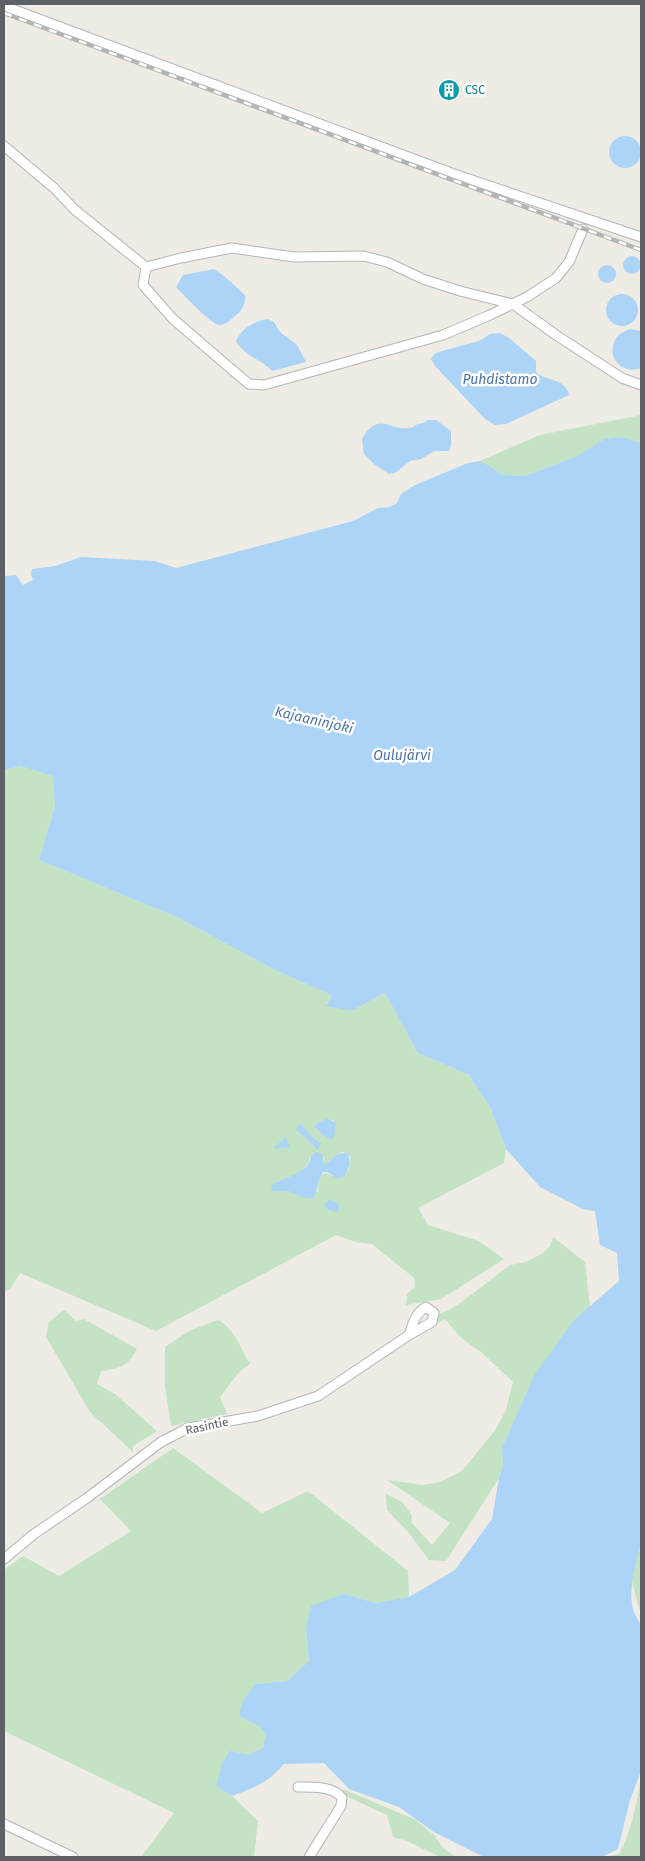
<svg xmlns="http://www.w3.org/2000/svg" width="645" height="1861" viewBox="0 0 645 1861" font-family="'Fira Sans',sans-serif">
	<rect width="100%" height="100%" fill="#eeece5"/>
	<g fill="#c4e3c5" fill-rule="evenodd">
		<polygon points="641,415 641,443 622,437 604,439 577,456 525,476 502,475 490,466 480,461 540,435"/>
		<path d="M21 766 53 775 55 807 39 860 177 917 275 970 332 995 326 1005 351 1011 385 993 418 1053 469 1075 490 1107 506 1149 504 1163 418 1208 428 1225 479 1241 504 1259 441 1299 406 1305 407 1294 415 1287 414 1278 372 1244 356 1242 336 1235 156 1331 20 1273 10 1289 4 1292V770ZM327 1118 334 1121 327 1138 314 1127 316 1124ZM343 1152 350 1156V1164L348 1171 332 1176C319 1167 319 1182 318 1191L305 1198 288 1191H272L276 1182C289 1181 308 1170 310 1157H324V1163L326 1164 336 1155Z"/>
		<polygon points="553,1237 585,1262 590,1307 574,1320 510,1430 502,1448 503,1466 499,1478 446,1561 429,1560 408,1532 387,1510 386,1494 402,1502 412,1515 411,1522 432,1545 450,1523 387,1480 423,1485 440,1482 462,1471 496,1429 506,1410 513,1382 481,1352 460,1337 445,1319 429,1328 436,1315 449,1310 463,1301 510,1265 526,1262 543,1253 550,1246"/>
		<path d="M64 1310 76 1321 84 1319 137 1349C128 1366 119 1369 101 1371L97 1384 115 1394 157 1431 133 1446V1452L90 1412 46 1337 49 1322Z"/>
		<path d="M218 1320C234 1328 241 1349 250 1364L240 1371 220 1397 227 1414 171 1426 165 1387V1347L189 1331Z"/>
		<polygon points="173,1448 262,1513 308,1491 408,1571 409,1597 376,1603 344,1594 306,1629 309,1661 287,1681 255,1684 239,1716 259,1726 266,1734 263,1748 248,1755 217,1786 232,1796 258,1821 254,1857 141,1857 174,1813 4,1731 4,1570 23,1556 59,1576 131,1531 100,1499"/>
		<polygon points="641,1521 641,1615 632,1582"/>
		<path d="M641 1779V1857H604L619 1854C632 1831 636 1805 641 1779Z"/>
		<polygon points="343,1790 345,1790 414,1819 434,1835 443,1848 456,1857 440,1857 407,1841 393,1837 387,1815 348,1797"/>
	</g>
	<g fill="#acd4f7">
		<circle cx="625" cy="152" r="16"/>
		<circle cx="632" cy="265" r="9"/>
		<circle cx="607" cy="274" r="9"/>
		<path d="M214 269 224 276 245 295C246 303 243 310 236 315 232 319 225 325 220 325 211 325 183 294 176 287L183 275Z"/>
		<circle cx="622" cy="310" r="16"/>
		<path d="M268 319 274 322 280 332 297 345 306 362 272 371C261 359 244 356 236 341 242 328 254 321 268 319Z"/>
		<path d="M630 329 641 331V368C613 378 599 339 630 329Z"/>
		<path d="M500 333 509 338 536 361V372C547 382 566 378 569 395L506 424 495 425 485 419 435 366 431 359 434 354 442 351 479 341 490 334Z"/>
		<path d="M428 420H436L451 431V445L449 451H434L421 459 410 461 395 473 389 474 374 464 364 454 362 439C378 410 389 431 410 428 415 427 414 425 418 424 423 423 424 423 428 420Z"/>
		<path d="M622 437 641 443V1541C636 1566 622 1602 641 1624V1771L630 1800 618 1849 602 1857H484L434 1832 399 1807 349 1789 324 1763 284 1764C266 1784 256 1787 232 1796L216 1786 222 1764 230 1751 248 1755 263 1748 266 1734 259 1726 239 1716 243 1701 255 1684 287 1681 309 1661 306 1629 311 1606 344 1594 376 1603 409 1597 455 1570 492 1519 499 1478 503 1466 502 1448 534 1376 574 1320 619 1281 617 1253 600 1245 595 1211 583 1209 540 1187 506 1149 490 1107 469 1075 418 1053 385 993 351 1011 326 1006 332 995 275 970 177 917 39 860 55 807 53 776 21 766 4 770V576L16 575 23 585 33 580 31 574 32 569 55 566 81 557 155 561 176 568 353 521 378 508 390 507 397 503 401 494 415 485 468 463 480 461 490 466 502 475 525 476 577 456 604 439Z"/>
		<polygon points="327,1118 336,1123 334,1138 331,1139 327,1138 314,1127 316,1124"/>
		<polygon points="301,1124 312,1137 321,1143 318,1150 316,1149 310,1141 296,1130 298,1125"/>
		<polygon points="285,1136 290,1146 288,1148 281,1147 275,1150 275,1145 283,1141"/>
		<path d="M318 1152 322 1154 324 1163 326 1164 336 1155 348 1152 350 1164 344 1177 338 1179 327 1172H323C317 1180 319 1189 313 1198H304L288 1191H272L271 1188 273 1184C282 1179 298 1175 306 1167 312 1161 308 1155 318 1152Z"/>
		<polygon points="328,1199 338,1203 339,1209 337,1212 328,1210 324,1205"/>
	</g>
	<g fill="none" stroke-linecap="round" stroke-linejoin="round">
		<g stroke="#b2b5b9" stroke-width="11">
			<g id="street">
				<polyline points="4,6 454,174 641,237"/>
				<polyline points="4,146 54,188 75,210 146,267"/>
				<polyline points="583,229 569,262 556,278 527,297 490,315 443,335 264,385 249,384 237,374 173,319 143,285 146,267 181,258 232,248 294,257 363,256 387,262 423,279 460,291 513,304 556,335 622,378 641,385"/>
				<path d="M4 1559 34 1534 87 1498 161 1442 188 1428 258 1416 318 1396 409 1335 432 1322 434 1313 426 1307C415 1313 413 1324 409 1335"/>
				<path d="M298 1787C311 1787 334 1786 342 1798L341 1806 309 1857"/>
				<polyline points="4,1824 73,1857"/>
			</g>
		</g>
		<use href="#street" stroke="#fff" stroke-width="9"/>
		<g stroke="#b3b4b4" stroke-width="4.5">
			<polyline id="rail" points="4,13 641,250"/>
		</g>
		<use href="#rail" stroke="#fff" stroke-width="2.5" stroke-dasharray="8" stroke-linecap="butt"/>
	</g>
	<defs>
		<g id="building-disc" transform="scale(1.125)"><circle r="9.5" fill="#0f9aa8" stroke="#fff"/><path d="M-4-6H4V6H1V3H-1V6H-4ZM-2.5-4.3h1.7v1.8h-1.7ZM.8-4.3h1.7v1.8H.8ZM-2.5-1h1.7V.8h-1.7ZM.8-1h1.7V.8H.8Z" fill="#fff"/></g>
	</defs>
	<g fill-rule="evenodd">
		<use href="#building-disc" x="449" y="90"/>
	</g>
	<g text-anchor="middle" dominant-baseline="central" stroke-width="5" stroke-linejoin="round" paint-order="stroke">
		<g font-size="12" fill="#0d838f" stroke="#fff" text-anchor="start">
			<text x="465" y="90">CSC</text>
		</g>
		<g font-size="12" fill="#5d6064" stroke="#fff">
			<text transform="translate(207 1426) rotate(-12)">Rasintie</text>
		</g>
		<g font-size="14" font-style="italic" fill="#4b75a7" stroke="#fff">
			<text x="500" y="379">Puhdistamo</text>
			<text transform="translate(314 720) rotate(13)">Kajaaninjoki</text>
			<text x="402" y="755">Oulujärvi</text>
		</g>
	</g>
	<rect width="645" height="1861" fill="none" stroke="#5d6064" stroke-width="10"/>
</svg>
